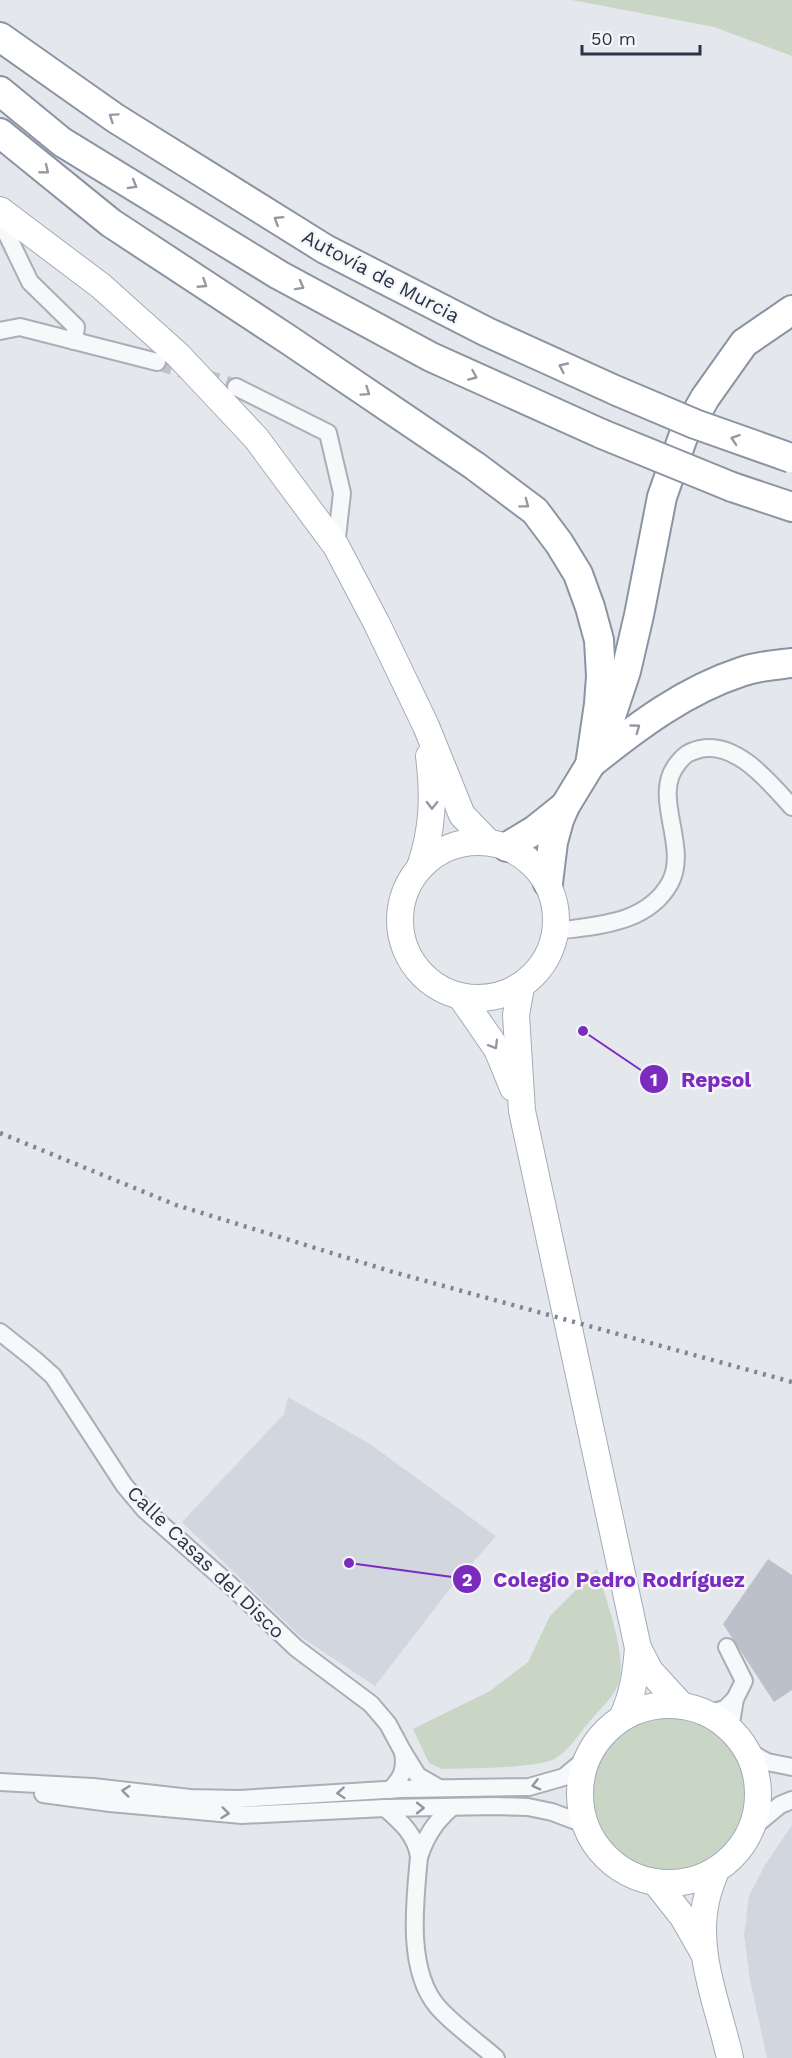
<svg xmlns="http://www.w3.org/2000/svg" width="792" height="2058" viewBox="0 0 792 2058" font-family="'Work Sans',sans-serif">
	<rect width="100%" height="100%" fill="#e4e7ec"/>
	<g fill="#d2d6de">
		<polygon points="288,1397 370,1444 496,1536 449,1590 375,1686 301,1637 182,1522 284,1414"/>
		<polygon points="792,1825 792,2058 767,2058 750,1980 744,1935 749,1896 765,1865"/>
	</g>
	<g fill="#c9d6c5">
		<polygon points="572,0 792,0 792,56 714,27"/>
		<path d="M597 1569C605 1597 629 1659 618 1685 611 1701 600 1708 590 1721 579 1733 571 1749 556 1758 538 1769 467 1768 442 1769L429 1763 413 1729 490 1691 528 1662 550 1616Z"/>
		<circle cx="670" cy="1793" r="77"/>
	</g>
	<polygon fill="#bbc0ca" points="768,1559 792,1575 792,1690 774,1702 723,1624"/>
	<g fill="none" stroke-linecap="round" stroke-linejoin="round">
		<polyline stroke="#bfc3cb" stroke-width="16" stroke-dasharray="16 8" stroke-linecap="butt" points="157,362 236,387"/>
		<g stroke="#a9aeb7" stroke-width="20">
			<g id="street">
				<polyline points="0,220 30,282 76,327 74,341"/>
				<polyline points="0,331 20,327 157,362"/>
				<polyline points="236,387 328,433 342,493 336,546"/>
				<path d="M557 931C598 925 647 924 670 883 690 845 650 796 678 763 685 754 689 752 700 749 737 741 770 783 792 807"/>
				<polyline points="0,1332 34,1359 53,1376 124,1485 145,1510 229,1584 296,1648 371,1704 388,1724 403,1752"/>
				<polyline points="727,1647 744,1681 735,1699 730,1729"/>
				<polyline points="707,1714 725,1709 735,1699"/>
				<polyline points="746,1750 767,1762 792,1767"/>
				<polyline points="0,1782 93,1787 190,1798 239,1799 401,1789 529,1787 564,1777 587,1758"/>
				<path d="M390 1790C402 1778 406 1769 403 1752L418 1776 439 1788"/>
				<polyline points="43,1794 110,1803 242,1815 385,1808 496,1806 528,1807 552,1812 584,1824"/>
				<path d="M385 1808C401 1822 416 1835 419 1857 426 1836 435 1822 452 1807"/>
				<polyline points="752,1828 780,1805 792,1800"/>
				<path d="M419 1857C415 1901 406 1969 437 2006 451 2023 479 2043 496 2058"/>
			</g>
		</g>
		<g stroke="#a3abb8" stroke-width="28">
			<g id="primary">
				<polyline points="0,210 101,286 178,355 256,438 336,546 377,624 426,726 462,815 488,842"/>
				<circle cx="478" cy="920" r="78"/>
				<path d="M420 867C433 830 434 795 429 756"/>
				<polyline points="521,987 516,1015 522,1111 638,1648 650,1671 682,1706"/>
				<polyline points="461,997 497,1049 513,1088"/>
				<circle cx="669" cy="1794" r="89"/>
				<path d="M622 1718C633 1695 636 1673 638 1648"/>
				<path d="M716 1870C713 1879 709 1888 707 1897 693 1950 719 2007 730 2058"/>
				<polyline points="656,1883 683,1917 703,1952"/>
			</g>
		</g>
		<g stroke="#8b94a3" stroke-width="32">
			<g id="highway">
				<polyline points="0,37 115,118 325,249 487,332 617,391"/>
				<polyline points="0,91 62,142 279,275 431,357 602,434"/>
				<polyline points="0,133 111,223 289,340 475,466 535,511 559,543 578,574 590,607 599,640 601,676 599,704 590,765"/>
				<polyline points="732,487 792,507"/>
				<path d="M594 761C639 725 686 690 741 672 757 666 775 665 792 663"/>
				<polyline points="507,847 535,830 565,806"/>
				<polyline points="548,883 553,842 559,820 565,806 590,765 606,731 626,671 639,615 662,497 683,437 705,398 744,343 792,310"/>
			</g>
		</g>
		<use href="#street" stroke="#f7f8fa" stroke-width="16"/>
		<use href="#primary" stroke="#fff" stroke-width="26"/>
		<use href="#highway" stroke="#fff" stroke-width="28"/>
		<polyline stroke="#7d8696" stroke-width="4.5" stroke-dasharray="3 6" stroke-linecap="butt" points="0,1133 176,1205 393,1272 792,1382"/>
		<g stroke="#8b94a3" stroke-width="32" stroke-linecap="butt">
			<g id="highway-bridge">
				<polyline points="617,391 695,424 791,458"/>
				<polyline points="602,434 732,487"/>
			</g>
		</g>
		<use href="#highway-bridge" stroke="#fff" stroke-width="28"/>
	</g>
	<defs><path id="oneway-chevron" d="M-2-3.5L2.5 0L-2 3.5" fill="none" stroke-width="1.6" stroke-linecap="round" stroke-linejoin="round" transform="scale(1.5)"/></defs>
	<g stroke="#959aa2">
		<use href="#oneway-chevron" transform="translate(113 117) rotate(-146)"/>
		<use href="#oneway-chevron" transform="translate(45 170) rotate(39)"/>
		<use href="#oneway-chevron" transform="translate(133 185) rotate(31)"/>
		<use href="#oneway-chevron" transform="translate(278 220) rotate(-148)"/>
		<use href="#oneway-chevron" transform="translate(203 284) rotate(33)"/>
		<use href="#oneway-chevron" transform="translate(300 286) rotate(29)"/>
		<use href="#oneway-chevron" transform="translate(563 367) rotate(-155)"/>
		<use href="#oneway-chevron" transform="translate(473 376) rotate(24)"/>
		<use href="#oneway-chevron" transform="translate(366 392) rotate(34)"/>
		<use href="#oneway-chevron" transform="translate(735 439) rotate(-161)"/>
		<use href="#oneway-chevron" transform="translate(525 504) rotate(37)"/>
		<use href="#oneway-chevron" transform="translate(636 728) rotate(-36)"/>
		<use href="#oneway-chevron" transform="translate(432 805) rotate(91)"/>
		<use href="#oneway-chevron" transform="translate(494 1045) rotate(59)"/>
	</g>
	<g stroke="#9196a0">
		<use href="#oneway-chevron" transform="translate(536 1785) rotate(166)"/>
		<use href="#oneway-chevron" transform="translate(126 1791) rotate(-174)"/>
		<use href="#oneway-chevron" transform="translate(341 1793) rotate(176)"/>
		<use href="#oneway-chevron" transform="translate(420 1808)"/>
		<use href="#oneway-chevron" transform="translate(225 1813) rotate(6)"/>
	</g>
	<g text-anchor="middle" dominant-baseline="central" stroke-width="5" stroke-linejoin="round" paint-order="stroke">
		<g font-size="20" fill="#2b3445" stroke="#f4f6f9">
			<text transform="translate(381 276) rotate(28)">Autovía de Murcia</text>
			<text transform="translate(206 1562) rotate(44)">Calle Casas del Disco</text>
		</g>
	</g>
	<path fill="none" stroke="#7b2cbf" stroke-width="2" d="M583 1031L654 1079M349 1563L467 1579"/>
	<g fill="#7b2cbf" stroke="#f4f6f9" stroke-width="2">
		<circle cx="583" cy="1031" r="6"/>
		<circle cx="349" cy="1563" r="6"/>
		<circle cx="654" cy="1079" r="15"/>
		<circle cx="467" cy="1579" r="15"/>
	</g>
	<g font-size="18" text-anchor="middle" font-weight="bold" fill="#fff">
		<text x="654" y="1086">1</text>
		<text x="467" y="1586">2</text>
	</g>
	<g font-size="21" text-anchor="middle" font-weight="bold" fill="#7b2cbf" stroke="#f4f6f9" stroke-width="5" stroke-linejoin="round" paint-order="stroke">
		<text x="716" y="1087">Repsol</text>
		<text x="619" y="1587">Colegio Pedro Rodríguez</text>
	</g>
	<path d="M582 45v9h118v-9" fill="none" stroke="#2b3445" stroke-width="3"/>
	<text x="591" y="45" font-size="18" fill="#2b3445" stroke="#f4f6f9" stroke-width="4.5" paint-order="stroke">50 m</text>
</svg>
